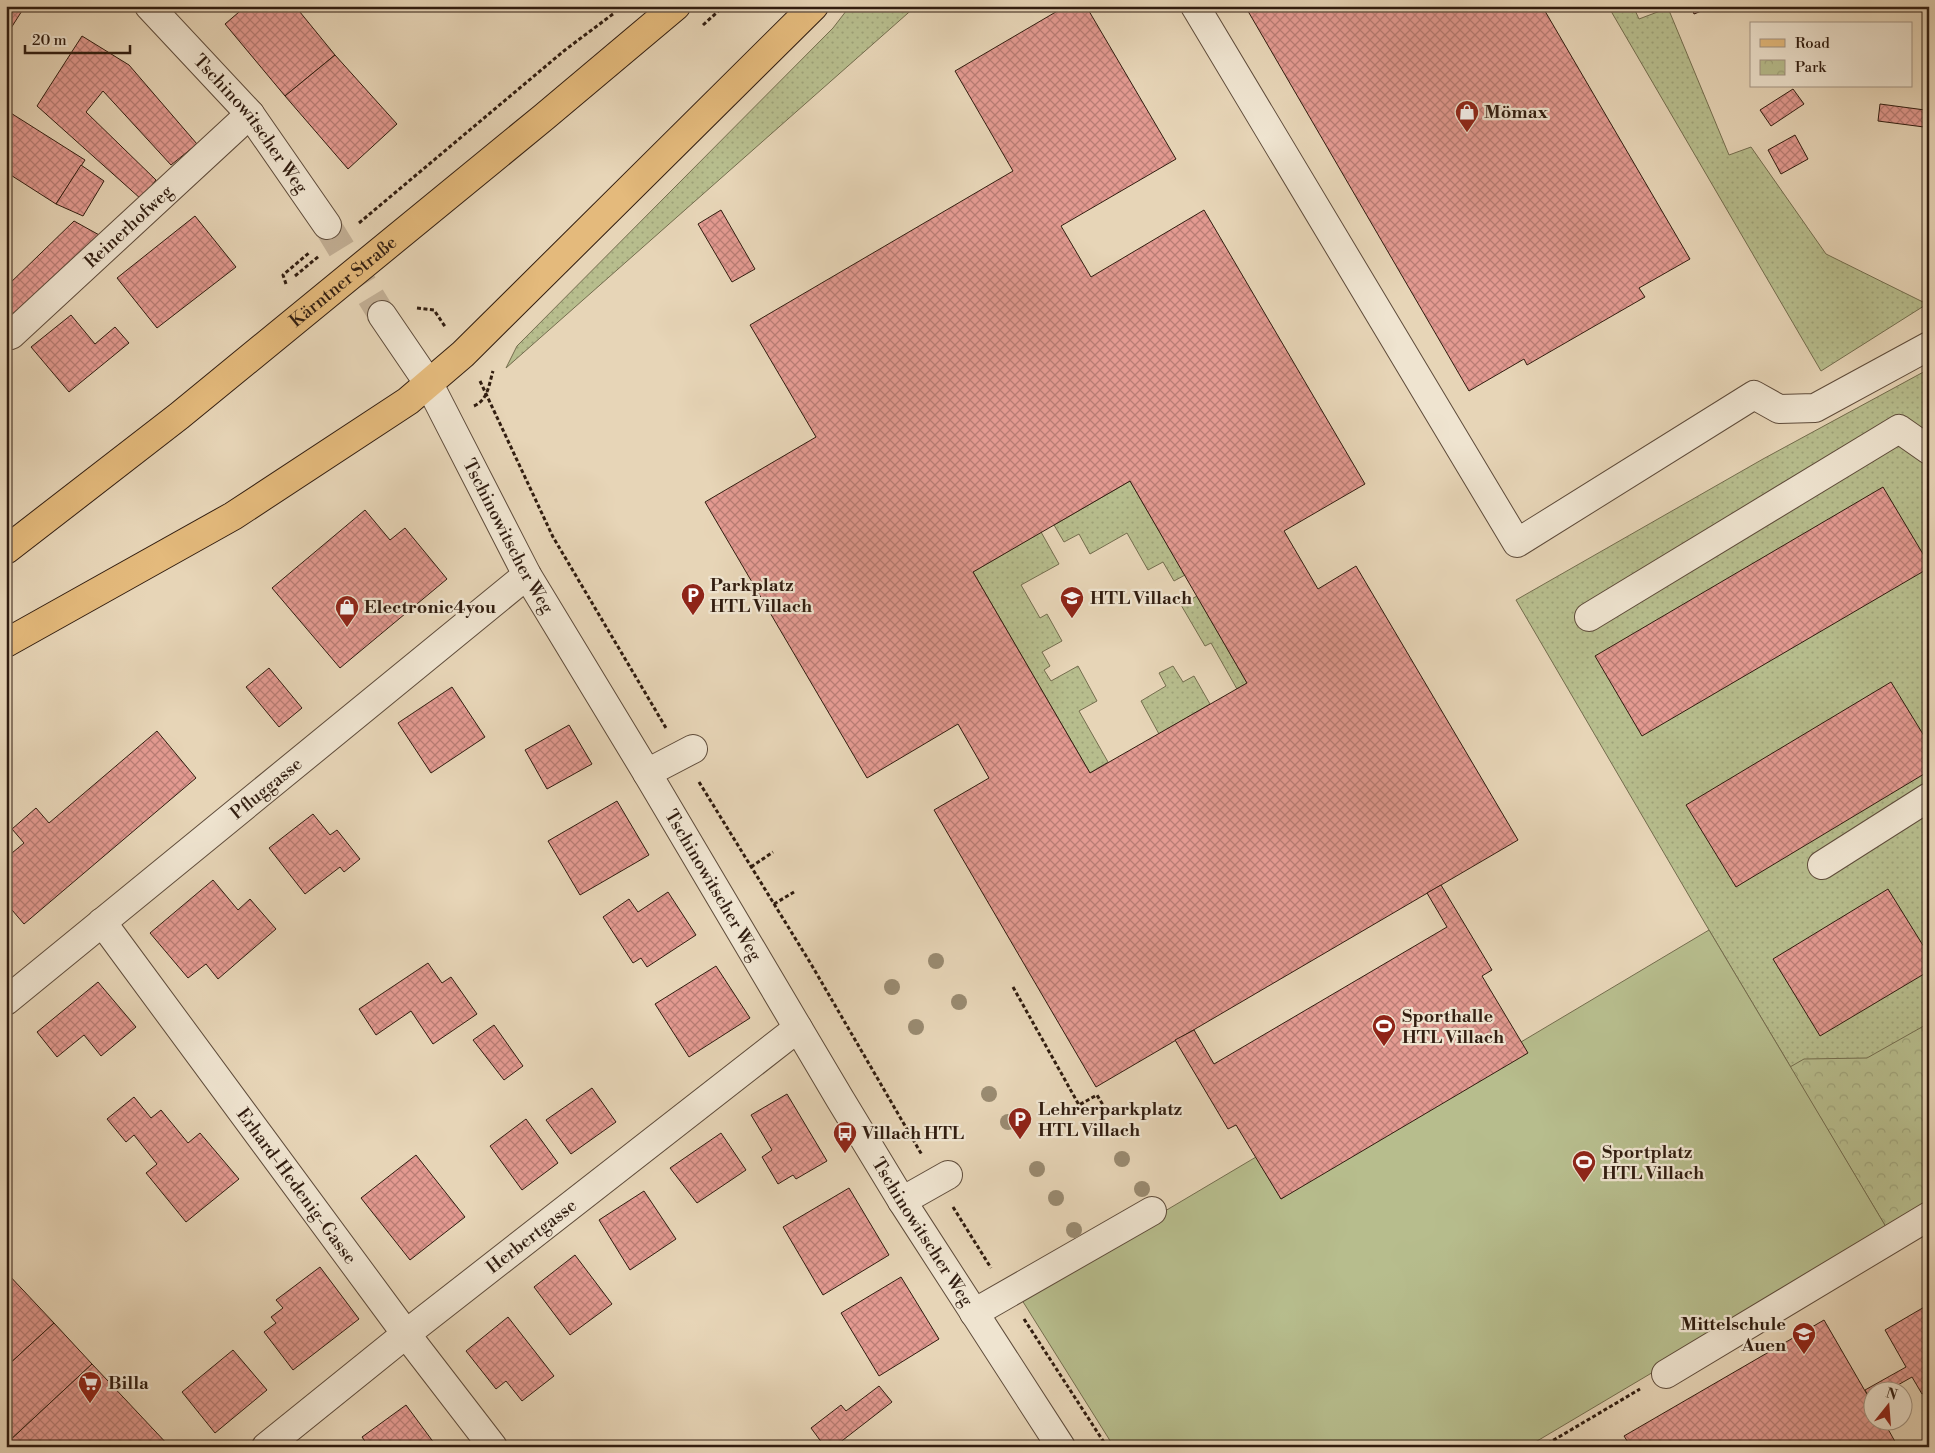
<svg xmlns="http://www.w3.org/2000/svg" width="1935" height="1453" viewBox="0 0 1935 1453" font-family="'Libre Bodoni',serif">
	<defs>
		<pattern id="grass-dots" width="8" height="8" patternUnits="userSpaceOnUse" patternTransform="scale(1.25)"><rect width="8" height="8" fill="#b7bd8d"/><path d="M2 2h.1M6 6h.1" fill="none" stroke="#9ea279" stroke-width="1.8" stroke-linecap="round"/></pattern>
		<pattern id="park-crowns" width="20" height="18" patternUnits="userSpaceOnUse" patternTransform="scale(1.25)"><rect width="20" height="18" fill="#b7bd8d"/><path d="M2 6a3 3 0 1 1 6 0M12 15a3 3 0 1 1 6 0" fill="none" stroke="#9ea279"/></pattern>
		<pattern id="building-cross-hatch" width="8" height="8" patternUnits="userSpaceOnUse" patternTransform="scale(1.25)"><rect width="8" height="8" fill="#e39a91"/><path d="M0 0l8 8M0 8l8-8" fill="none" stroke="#b97d75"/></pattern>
	</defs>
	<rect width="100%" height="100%" fill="#e7d5b7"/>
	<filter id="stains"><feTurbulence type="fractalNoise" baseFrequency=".004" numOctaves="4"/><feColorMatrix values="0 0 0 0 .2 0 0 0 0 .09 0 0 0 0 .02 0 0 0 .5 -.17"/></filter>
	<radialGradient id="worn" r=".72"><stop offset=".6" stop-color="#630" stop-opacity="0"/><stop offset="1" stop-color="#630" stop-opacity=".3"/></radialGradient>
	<g fill="url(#grass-dots)" stroke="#746d4e">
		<polygon points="850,6 916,6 506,368 517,346 833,28"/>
		<polygon points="1608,6 1633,6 1639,19 1668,8 1729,155 1751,147 1826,254 1927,304 1821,371"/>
		<polygon points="1929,369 1929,1210 1889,1232 1709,930 1516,600 1763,459"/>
		<polygon points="1130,481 1185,575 1174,581 1163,562 1148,570 1127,533 1090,554 1079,534 1064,542 1054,525"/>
		<polygon points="1041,532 1059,564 1021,585 1040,618 1047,614 1062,641 1042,652 1050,666 1044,670 1051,681 1078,666 1097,701 1079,711 1108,762 1090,773 973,572"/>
		<polygon points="1197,596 1247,683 1237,689 1211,643 1205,646 1181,605"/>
		<polygon points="1173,666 1183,682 1194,676 1210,704 1159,734 1141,701 1166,686 1159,673"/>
	</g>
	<polygon fill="url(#park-crowns)" stroke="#746d4e" points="1929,1023 1929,1210 1889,1232 1790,1067 1804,1059 1867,1058"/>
	<polygon fill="#b7bd8d" stroke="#746d4e" points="1709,930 1889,1232 1527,1447 1114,1447 1020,1297 1256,1157 1281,1199 1521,1042"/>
	<g fill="url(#building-cross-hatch)" stroke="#311d10" fill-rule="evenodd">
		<polygon points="6,6 25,6 6,36"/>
		<polygon points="246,6 295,6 335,55 285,96 225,24"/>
		<path d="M1066 6H1086L1176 159 1061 226 1091 277 1204 210 1365 484 1284 531 1318 589 1356 566 1518 840 1096 1087 934 810 989 778 958 724 867 778 705 502 816 437 750 325 1013 171 955 71ZM1130 481 1247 683 1090 773 973 572Z"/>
		<polygon points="1245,6 1542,6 1690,259 1639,288 1645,297 1527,365 1524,359 1469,391"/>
		<polygon points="1691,6 1714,6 1694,14"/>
		<polygon points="82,36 129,65 197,144 171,165 103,91 86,112 156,180 141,199 37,106"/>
		<polygon points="335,55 397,124 348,169 285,96"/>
		<polygon points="1793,89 1804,104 1771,126 1760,110"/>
		<polygon points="1880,104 1925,110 1924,127 1878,121"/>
		<polygon points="6,110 85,160 56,204 6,172"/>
		<polygon points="1795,135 1808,159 1781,174 1768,150"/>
		<polygon points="81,165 104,181 83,216 56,204"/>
		<polygon points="721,210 755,269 732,282 698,224"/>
		<polygon points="195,216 236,267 157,328 117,278"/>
		<polygon points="74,221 101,236 10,322 6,319 6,287"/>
		<polygon points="71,315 95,344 115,327 129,343 69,392 31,347"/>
		<polygon points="1883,487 1929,564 1929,568 1642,736 1595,656"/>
		<polygon points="365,510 390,540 405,528 447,579 340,668 272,588"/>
		<polygon points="269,668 302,708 279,727 246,687"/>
		<polygon points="1891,682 1929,744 1929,771 1736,887 1686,805"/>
		<polygon points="452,687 485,737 431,773 398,723"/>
		<polygon points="569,725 592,764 547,789 525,750"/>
		<polygon points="157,731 196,778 24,924 6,903 6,858 24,843 12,829 36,808 49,823"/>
		<polygon points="617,801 649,855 580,895 548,841"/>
		<polygon points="313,814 330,835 337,830 360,859 344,872 340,867 305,894 269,848"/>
		<polygon points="213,880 238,910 250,899 276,929 218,979 206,964 188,978 150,933"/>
		<polygon points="1441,885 1492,970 1482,976 1528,1053 1281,1199 1236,1125 1228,1129 1175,1040 1194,1030 1214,1064 1447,927 1427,893"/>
		<polygon points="1888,889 1929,955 1929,971 1820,1036 1773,959"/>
		<polygon points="668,892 696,935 647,967 641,958 633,963 603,917 629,899 638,912"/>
		<polygon points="428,963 442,983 451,977 477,1014 433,1044 411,1011 376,1035 359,1009"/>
		<polygon points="716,966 750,1018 689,1057 655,1004"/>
		<polygon points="98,982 136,1027 101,1056 84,1035 57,1057 37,1032"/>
		<polygon points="494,1025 523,1066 504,1080 473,1040"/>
		<polygon points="592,1088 616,1122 571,1154 546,1120"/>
		<polygon points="787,1094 827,1161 796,1179 793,1175 778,1184 762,1157 772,1150 751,1115"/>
		<polygon points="134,1097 151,1118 161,1110 188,1143 200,1133 239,1179 186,1222 146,1173 157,1164 134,1135 126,1142 107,1119"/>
		<polygon points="526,1119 558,1163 522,1190 490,1146"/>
		<polygon points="721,1133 746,1170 697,1203 670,1168"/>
		<polygon points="416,1155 465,1217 410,1260 361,1198"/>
		<polygon points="849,1188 889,1255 823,1295 783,1227"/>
		<polygon points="644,1191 676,1239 630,1270 599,1220"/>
		<polygon points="575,1255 612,1304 570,1335 534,1287"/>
		<polygon points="320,1267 359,1319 293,1370 264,1332 276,1323 271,1317 283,1308 276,1300"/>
		<polygon points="6,1272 54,1323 6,1367"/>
		<polygon points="901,1277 939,1339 879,1376 841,1313"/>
		<polygon points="1926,1306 1929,1310 1929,1390 1922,1394 1912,1377 1889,1390 1872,1390 1871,1401 1865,1390 1906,1367 1885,1330"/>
		<polygon points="508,1317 554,1376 522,1401 506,1381 496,1389 466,1351"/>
		<polygon points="1824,1320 1872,1403 1872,1420 1883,1420 1898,1447 1631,1447 1624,1436"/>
		<polygon points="54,1323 92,1364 6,1444 6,1367"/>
		<polygon points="233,1350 267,1390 215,1433 182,1392"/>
		<polygon points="92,1364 170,1447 6,1447 6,1444"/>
		<polygon points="879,1386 892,1402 834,1447 825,1447 811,1428 841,1405 846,1411"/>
		<polygon points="406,1405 437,1447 369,1447 362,1437"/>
	</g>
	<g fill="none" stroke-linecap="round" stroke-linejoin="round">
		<polyline stroke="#c3b096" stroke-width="28" stroke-dasharray="28 14" stroke-linecap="butt" points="327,225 382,315"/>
		<g stroke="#5e4b3a" stroke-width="30">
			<g id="minor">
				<path id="s1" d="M149 6 250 114 327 225"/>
				<polyline points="1195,6 1517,543 1754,395 1779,409 1815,408 1929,346"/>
				<path id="s2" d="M382 315 429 384 527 575 647 773 840 1099 902 1201 1061 1447"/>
				<path id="s3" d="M6 336 11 335 250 114"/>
				<polyline points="1589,617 1899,429 1929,450"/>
				<polyline points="647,773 693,749"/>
				<polyline points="1822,865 1929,797"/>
				<path id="s4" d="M102 922 406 1334 493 1447"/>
				<path id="s5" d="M6 1001 527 575"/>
				<polyline points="902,1201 948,1175"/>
				<polyline points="974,1313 1152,1211"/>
				<polyline points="1666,1374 1929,1216"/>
				<path id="s6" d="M266 1447 406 1334 798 1028"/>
			</g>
		</g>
		<g stroke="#311d10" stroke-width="30">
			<g id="major">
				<path id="s7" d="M6 550 179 416 544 117 676 6"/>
				<polyline points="6,643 233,516 408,401 463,354 814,6"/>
			</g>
		</g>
		<g stroke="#311d10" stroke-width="3" stroke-dasharray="4 2.5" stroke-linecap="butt">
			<polyline points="703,25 724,6"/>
			<polyline points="359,223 565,50 613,14"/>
			<polyline points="295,276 319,256"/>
			<polyline points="286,284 283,275 310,252"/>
			<polyline points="417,308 434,310 446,328"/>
			<polyline points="480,381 553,537 666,728"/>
			<path d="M474 406C488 400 489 384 493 371"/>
			<polyline points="699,782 811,964 922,1155"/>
			<polyline points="751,867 773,852"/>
			<polyline points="774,904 794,892"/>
			<polyline points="1013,987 1079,1105 1097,1095 1103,1105"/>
			<polyline points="953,1207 991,1268"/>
			<polyline points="1024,1319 1107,1447"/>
			<polyline points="1542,1447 1640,1389"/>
		</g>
		<use href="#minor" stroke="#efe4d0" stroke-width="28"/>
		<use href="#major" stroke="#e4ba7c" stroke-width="28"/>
	</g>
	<g fill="#998a70">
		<circle cx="936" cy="961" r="8"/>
		<circle cx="892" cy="987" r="8"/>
		<circle cx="959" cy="1002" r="8"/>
		<circle cx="916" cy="1027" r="8"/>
		<circle cx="989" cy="1094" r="8"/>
		<circle cx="1008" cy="1122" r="8"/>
		<circle cx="1122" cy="1159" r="8"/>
		<circle cx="1037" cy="1169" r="8"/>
		<circle cx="1142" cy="1189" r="8"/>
		<circle cx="1056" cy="1198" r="8"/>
		<circle cx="1074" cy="1230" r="8"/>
	</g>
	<defs>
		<g id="shop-pin" transform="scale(1.25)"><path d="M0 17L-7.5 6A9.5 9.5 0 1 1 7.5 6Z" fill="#8f2418" stroke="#efe4d0"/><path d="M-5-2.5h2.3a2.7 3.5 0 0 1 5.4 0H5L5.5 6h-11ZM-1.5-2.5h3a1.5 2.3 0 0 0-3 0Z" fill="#fff"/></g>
		<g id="parking-pin" transform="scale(1.25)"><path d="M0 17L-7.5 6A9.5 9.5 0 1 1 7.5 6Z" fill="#8f2418" stroke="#efe4d0"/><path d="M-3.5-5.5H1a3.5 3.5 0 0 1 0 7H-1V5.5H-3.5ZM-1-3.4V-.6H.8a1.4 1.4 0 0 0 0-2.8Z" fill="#fff"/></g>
		<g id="school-pin" transform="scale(1.25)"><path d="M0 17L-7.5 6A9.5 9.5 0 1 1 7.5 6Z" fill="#8f2418" stroke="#efe4d0"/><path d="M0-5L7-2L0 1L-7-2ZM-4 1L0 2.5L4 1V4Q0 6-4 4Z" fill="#fff"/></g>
		<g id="stadium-pin" transform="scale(1.25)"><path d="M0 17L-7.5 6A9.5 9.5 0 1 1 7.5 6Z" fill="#8f2418" stroke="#efe4d0"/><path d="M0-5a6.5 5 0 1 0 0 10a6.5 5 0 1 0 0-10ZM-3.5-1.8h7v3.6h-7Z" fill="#fff"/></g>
		<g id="bus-pin" transform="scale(1.25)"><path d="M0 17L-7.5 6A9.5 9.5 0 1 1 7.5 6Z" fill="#8f2418" stroke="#efe4d0"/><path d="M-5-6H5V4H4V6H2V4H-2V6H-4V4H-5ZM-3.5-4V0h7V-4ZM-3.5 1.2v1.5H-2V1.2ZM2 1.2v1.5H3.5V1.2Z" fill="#fff"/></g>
		<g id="supermarket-pin" transform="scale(1.25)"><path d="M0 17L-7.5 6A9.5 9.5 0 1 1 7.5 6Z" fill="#8f2418" stroke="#efe4d0"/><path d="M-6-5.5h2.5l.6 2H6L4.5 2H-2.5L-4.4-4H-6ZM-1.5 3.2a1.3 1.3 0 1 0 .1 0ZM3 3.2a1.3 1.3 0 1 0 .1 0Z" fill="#fff"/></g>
	</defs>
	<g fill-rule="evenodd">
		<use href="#shop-pin" x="1467" y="112"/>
		<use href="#parking-pin" x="693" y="595"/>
		<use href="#school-pin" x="1072" y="598"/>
		<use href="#shop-pin" x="347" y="607"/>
		<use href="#stadium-pin" x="1384" y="1026"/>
		<use href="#parking-pin" x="1020" y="1119"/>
		<use href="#bus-pin" x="845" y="1133"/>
		<use href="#stadium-pin" x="1584" y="1162"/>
		<use href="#school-pin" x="1804" y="1334"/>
		<use href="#supermarket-pin" x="90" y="1383"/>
	</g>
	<g text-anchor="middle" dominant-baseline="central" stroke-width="4.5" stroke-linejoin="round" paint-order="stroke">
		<g font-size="18" font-weight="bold" fill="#311d10" stroke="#efe4d0" text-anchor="start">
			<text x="1484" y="112">Mömax</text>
			<text x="710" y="585">Parkplatz<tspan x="710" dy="21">HTL Villach</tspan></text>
			<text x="1090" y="598">HTL Villach</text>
			<text x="364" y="607">Electronic4you</text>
			<text x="1402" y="1016">Sporthalle<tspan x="1402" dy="21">HTL Villach</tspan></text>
			<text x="1038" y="1109">Lehrerparkplatz<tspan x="1038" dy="21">HTL Villach</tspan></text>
			<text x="862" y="1133">Villach HTL</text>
			<text x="1602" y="1152">Sportplatz<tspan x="1602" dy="21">HTL Villach</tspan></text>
			<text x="1786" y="1324" text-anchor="end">Mittelschule<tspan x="1786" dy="21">Auen</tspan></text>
			<text x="108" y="1383">Billa</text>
		</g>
		<g font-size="18" fill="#311d10" stroke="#efe4d0">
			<text stroke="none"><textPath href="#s1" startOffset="156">Tschinowitscher Weg</textPath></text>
			<text stroke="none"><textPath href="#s3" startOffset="165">Reinerhofweg</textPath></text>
			<text stroke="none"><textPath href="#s7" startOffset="431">Kärntner Straße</textPath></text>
			<text stroke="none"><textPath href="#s2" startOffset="255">Tschinowitscher Weg</textPath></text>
			<text stroke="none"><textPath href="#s5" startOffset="336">Pfluggasse</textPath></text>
			<text stroke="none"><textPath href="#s2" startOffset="660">Tschinowitscher Weg</textPath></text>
			<text stroke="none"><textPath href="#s4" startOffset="328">Erhard-Hedenig-Gasse</textPath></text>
			<text stroke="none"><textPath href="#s2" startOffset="1065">Tschinowitscher Weg</textPath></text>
			<text stroke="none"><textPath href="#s6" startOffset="339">Herbertgasse</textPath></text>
		</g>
	</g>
	<rect width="1935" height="1453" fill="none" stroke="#e7d5b7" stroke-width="25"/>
	<rect x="8" y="8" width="1920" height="1438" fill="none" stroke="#311d10" stroke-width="2.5"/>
	<rect x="12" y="12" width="1910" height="1428" fill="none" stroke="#311d10"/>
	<rect x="1750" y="22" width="162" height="65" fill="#efe4d0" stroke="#a39483"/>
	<rect x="1760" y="39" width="25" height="8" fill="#e4ba7c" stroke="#a39483"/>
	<text x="1795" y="48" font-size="15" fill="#311d10">Road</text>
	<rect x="1760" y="60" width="25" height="15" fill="url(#park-crowns)" stroke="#a39483"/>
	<text x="1795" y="72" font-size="15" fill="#311d10">Park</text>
	<g transform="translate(1888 1406) rotate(17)"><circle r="24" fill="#efe4d0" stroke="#a39483"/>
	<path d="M0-4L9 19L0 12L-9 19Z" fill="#8f2418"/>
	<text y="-8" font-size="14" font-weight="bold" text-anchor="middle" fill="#311d10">N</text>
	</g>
	<path d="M25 45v8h105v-8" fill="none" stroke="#311d10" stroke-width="2.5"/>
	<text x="32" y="45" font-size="15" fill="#311d10" stroke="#efe4d0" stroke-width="4" paint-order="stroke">20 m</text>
	<rect width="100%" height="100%" filter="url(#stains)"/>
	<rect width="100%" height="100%" fill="url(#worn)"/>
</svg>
